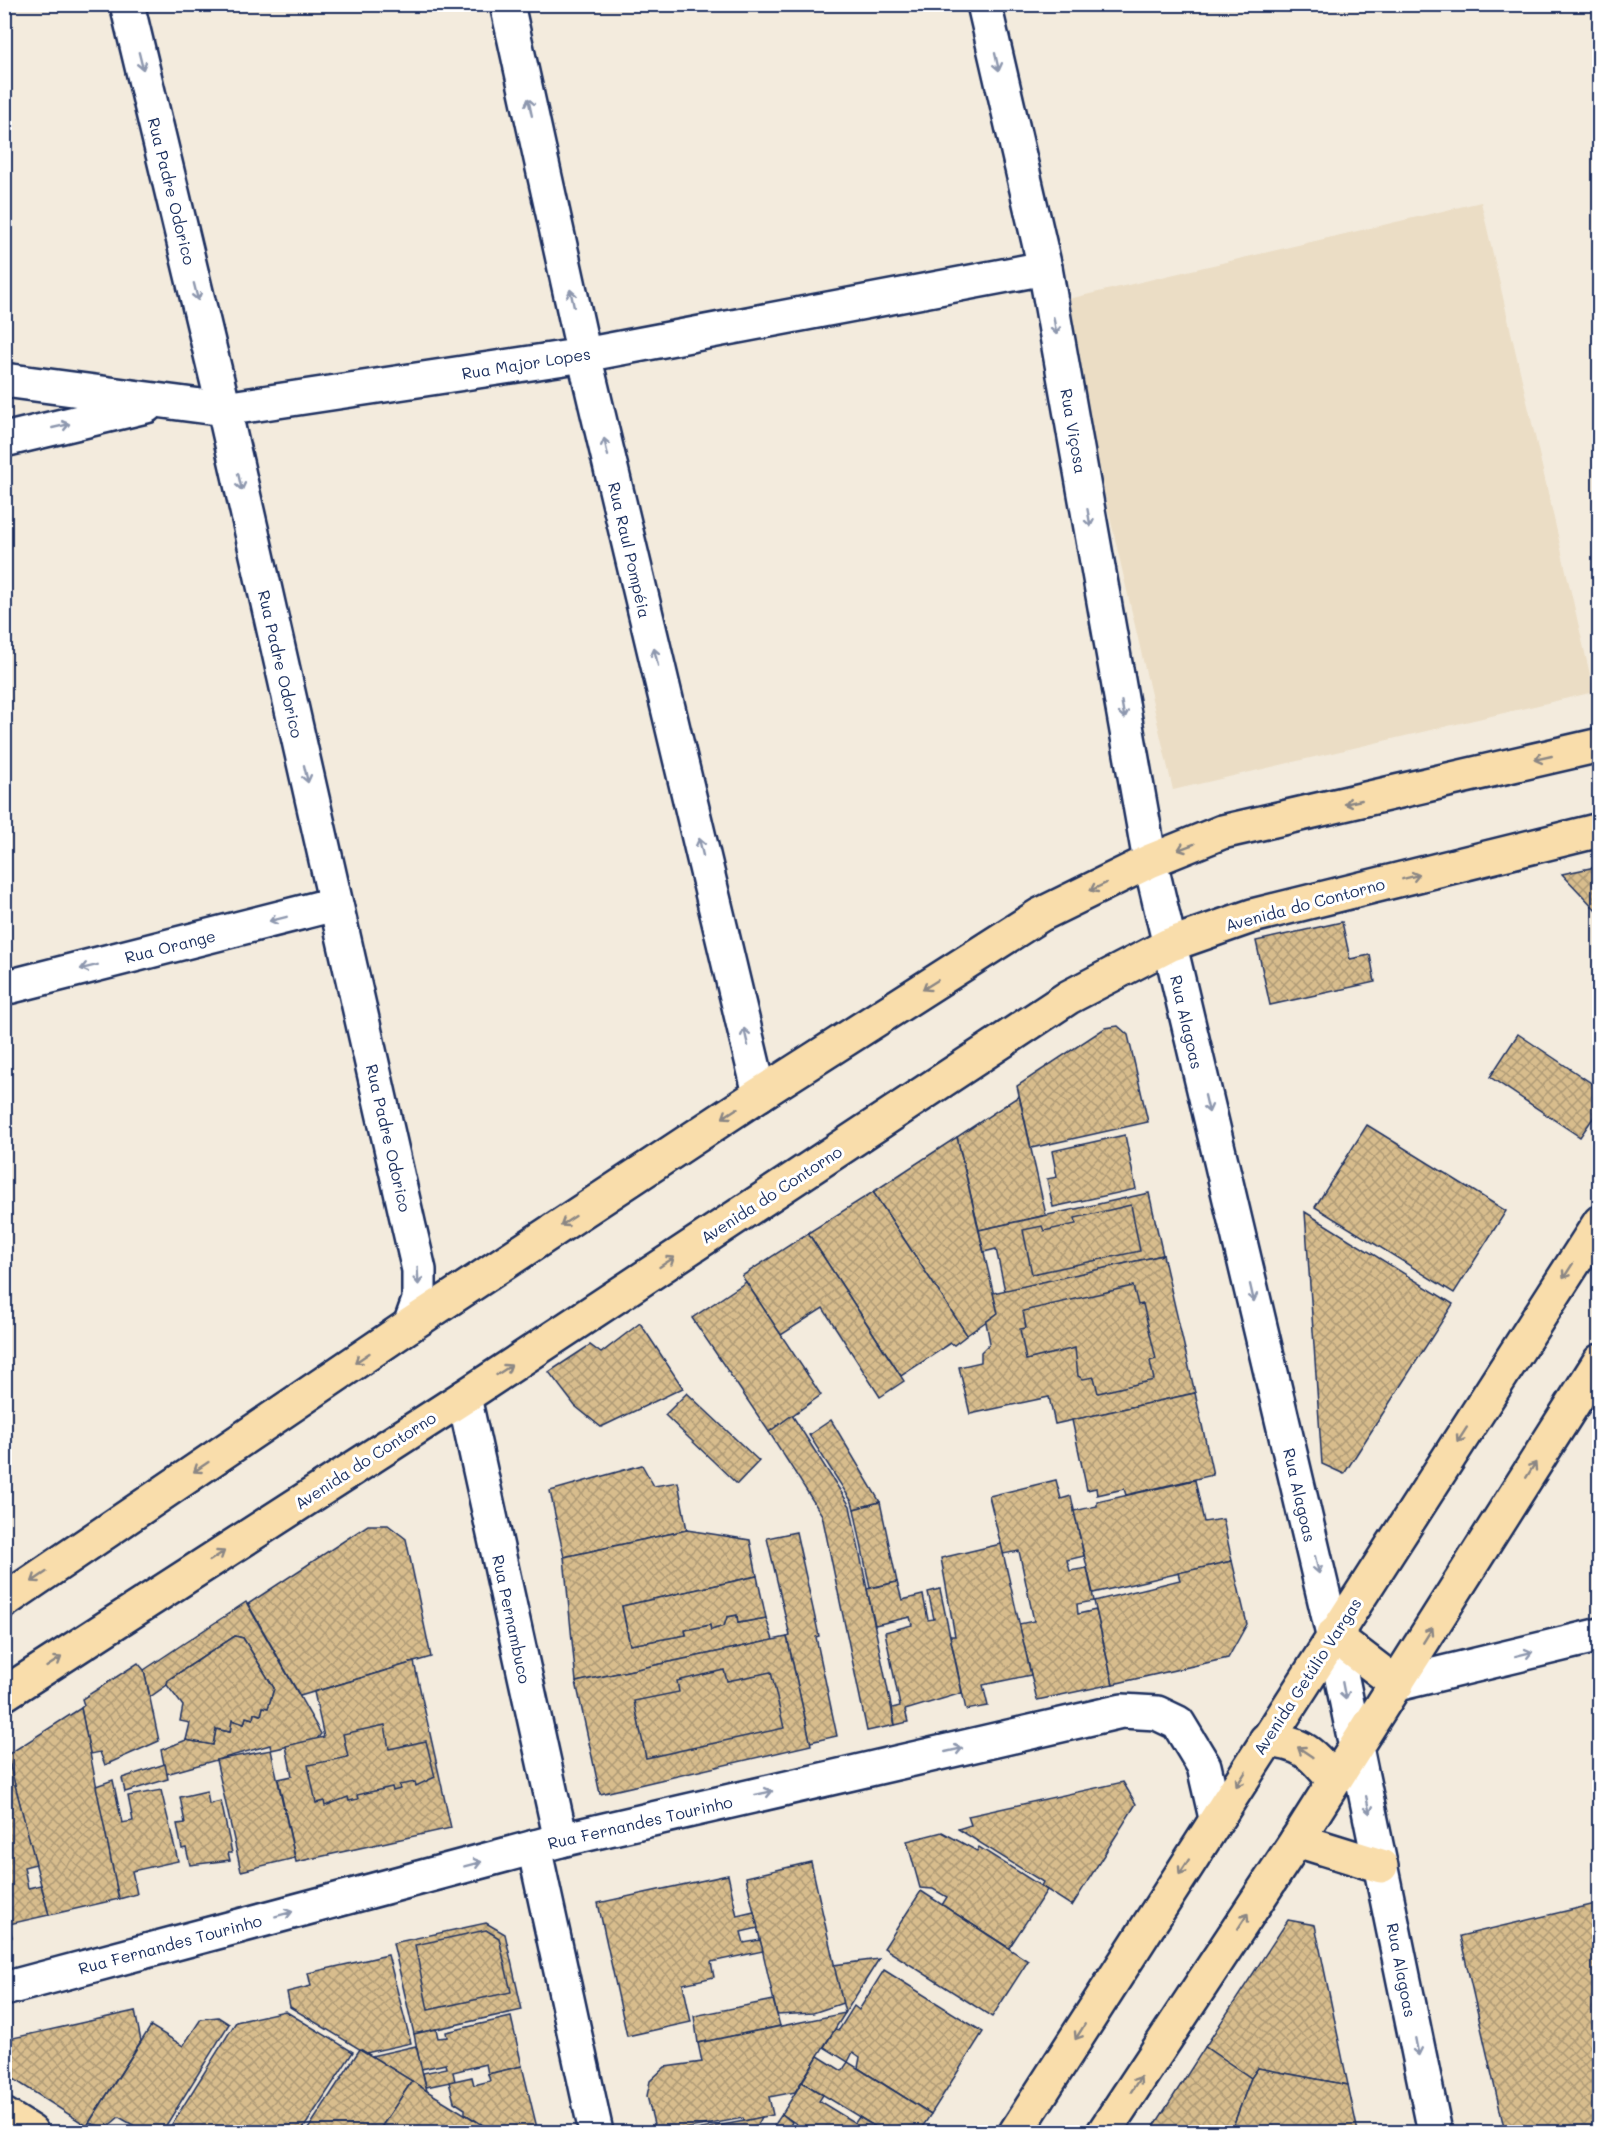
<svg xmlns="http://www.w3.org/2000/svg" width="1604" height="2137" viewBox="0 0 1604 2137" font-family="Mali,sans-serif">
	<defs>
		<pattern id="building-cross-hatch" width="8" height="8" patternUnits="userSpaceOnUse" patternTransform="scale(1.5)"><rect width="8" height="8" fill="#d8bd8d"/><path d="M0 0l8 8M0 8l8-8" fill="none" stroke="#ae9a76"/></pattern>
	</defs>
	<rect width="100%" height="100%" fill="#f3ebdd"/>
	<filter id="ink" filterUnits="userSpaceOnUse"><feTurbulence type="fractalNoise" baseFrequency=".0167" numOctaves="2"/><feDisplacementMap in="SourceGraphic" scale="12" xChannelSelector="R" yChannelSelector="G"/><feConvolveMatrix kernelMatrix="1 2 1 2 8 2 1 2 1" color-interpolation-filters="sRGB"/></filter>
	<g filter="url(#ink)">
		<polygon fill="#ebddc5" points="1481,202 1594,692 1173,790 1060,301"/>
		<g fill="url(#building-cross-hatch)" stroke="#1b2f5e" stroke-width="1.5">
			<polygon points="1600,866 1600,914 1562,874"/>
			<polygon points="1342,922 1350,959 1370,955 1375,982 1270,1005 1256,941"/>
			<polygon points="1118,1026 1128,1035 1148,1122 1031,1148 1017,1086 1105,1028"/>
			<polygon points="1518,1034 1600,1089 1600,1108 1580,1137 1490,1077"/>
			<polygon points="1019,1096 1046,1215 979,1230 957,1137"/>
			<polygon points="1367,1125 1506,1211 1454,1293 1315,1207"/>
			<polygon points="1125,1135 1136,1189 1053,1207 1047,1179 1057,1177 1052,1151"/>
			<polygon points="957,1137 998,1313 967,1335 873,1192"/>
			<polygon points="873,1192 967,1335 954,1345 951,1343 901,1376 808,1233"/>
			<polygon points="1149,1193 1163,1255 1005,1291 996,1249 984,1252 979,1230"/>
			<polygon points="1131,1205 1140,1251 1032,1274 1023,1230 1042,1226 1044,1231 1076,1224 1075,1218"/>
			<polygon points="1305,1212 1453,1304 1344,1474 1322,1464"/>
			<polygon points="808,1233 904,1381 880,1397 823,1308 781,1335 742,1276"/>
			<polygon points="1163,1255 1195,1393 1055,1424 1049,1397 970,1414 959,1367 981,1362 981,1352 990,1343 986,1322 998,1313 993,1293"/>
			<polygon points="746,1282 821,1395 769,1432 692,1318"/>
			<polygon points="1133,1286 1138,1305 1143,1304 1156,1359 1150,1361 1154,1380 1098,1393 1094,1377 1083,1379 1078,1376 1075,1348 1026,1360 1020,1329 1026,1328 1023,1311"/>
			<polygon points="640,1323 683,1388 601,1427 575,1406 549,1372 590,1345 601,1353"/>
			<polygon points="687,1393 759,1461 737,1484 665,1415"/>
			<polygon points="1195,1393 1213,1475 1126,1495 1124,1489 1097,1495 1096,1488 1087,1490 1072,1420"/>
			<polygon points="792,1415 850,1506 895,1725 867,1731 822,1515 769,1432"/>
			<polygon points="831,1420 880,1502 854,1509 852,1502 809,1435"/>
			<polygon points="642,1465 654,1486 678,1482 687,1530 564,1557 550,1491"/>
			<polygon points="1056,1480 1061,1499 1071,1496 1084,1556 1067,1560 1070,1571 1087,1568 1094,1601 1077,1604 1078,1614 1096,1610 1113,1684 1037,1700 1019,1624 1034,1621 1019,1551 1003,1554 989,1496"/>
			<polygon points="1195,1480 1204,1522 1223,1519 1232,1561 1093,1593 1074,1511 1097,1506 1097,1502"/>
			<polygon points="880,1502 897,1582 870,1588 854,1509"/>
			<polygon points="368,1525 388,1525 406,1539 431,1657 300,1696 248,1604"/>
			<polygon points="687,1530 750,1540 757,1576 622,1606 630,1645 686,1635 685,1630 710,1625 711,1630 724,1626 727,1617 737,1615 738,1623 766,1618 773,1640 576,1682 564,1557"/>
			<polygon points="796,1532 819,1636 816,1637 837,1736 810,1742 787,1637 790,1636 767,1538"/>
			<polygon points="1001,1544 1031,1675 983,1685 988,1706 966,1710 950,1636 955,1636 941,1558"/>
			<polygon points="1232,1561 1247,1624 1228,1658 1113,1684 1094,1601 1180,1580 1178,1573"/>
			<polygon points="757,1576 766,1618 738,1623 737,1615 727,1617 724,1626 711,1630 710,1625 685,1630 686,1635 630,1645 622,1606"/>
			<polygon points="897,1582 902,1600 923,1595 928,1620 934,1619 928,1592 940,1589 962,1693 905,1710 908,1722 895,1725 892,1708 900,1706 885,1632 912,1625 910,1617 875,1625 867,1589"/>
			<polygon points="246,1602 321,1734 316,1740 271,1750 270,1745 166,1774 161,1750 186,1740 213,1745 216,1729 230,1732 232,1720 244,1724 246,1717 253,1719 254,1713 261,1715 263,1707 268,1708 274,1688 243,1638 235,1636 168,1680 167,1685 150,1697 144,1670"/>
			<polygon points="235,1636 243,1638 274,1688 268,1708 263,1707 261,1715 254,1713 253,1719 246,1717 244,1724 232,1720 230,1732 216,1729 213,1745 186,1740 190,1723 180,1721 183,1706 167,1685 168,1680"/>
			<polygon points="787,1637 811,1745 600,1794 576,1682"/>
			<polygon points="414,1662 451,1828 296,1862 278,1779 292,1776 286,1746 324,1737 314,1692"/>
			<polygon points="138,1663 144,1670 159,1741 105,1765 100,1752 90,1754 81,1708 84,1705 82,1699"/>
			<polygon points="724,1670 727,1681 771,1672 784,1728 646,1758 634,1701 679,1692 677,1681"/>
			<polygon points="81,1708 119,1899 49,1915 7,1755"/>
			<polygon points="385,1725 389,1749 426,1741 435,1777 416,1786 415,1782 399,1785 400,1789 393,1791 392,1787 357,1795 358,1799 349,1801 348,1797 325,1806 324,1801 316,1803 308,1765 348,1757 343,1734"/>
			<polygon points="271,1750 295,1858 241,1871 216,1760"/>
			<polygon points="7,1755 36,1864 24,1867 28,1888 41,1885 49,1915 9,1924 12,1937 4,1938 4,1756"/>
			<polygon points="165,1764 168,1779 125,1792 122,1778"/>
			<polygon points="113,1780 122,1823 133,1821 128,1796 161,1790 178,1861 132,1871 137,1894 119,1899 96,1786"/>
			<polygon points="1123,1782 1136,1804 1072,1906 1041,1886 1043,1882 958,1829 971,1825 968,1816"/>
			<polygon points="207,1791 209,1804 221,1801 232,1853 228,1853 230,1860 190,1865 186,1848 182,1849 177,1824 185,1823 180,1797"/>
			<polygon points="942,1832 977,1851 979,1847 1047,1890 1009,1948 942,1905 947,1897 933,1889 920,1888 907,1841"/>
			<polygon points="811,1862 843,2003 813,2013 777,2015 746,1877"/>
			<polygon points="728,1875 737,1916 754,1912 758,1928 741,1932 744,1943 760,1940 763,1951 711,1962 714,1977 683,1984 691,2022 627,2036 598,1903"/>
			<polygon points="921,1891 1028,1961 992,2017 884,1948"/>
			<polygon points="1600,1903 1600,2132 1505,2132 1460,1936"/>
			<polygon points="1288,1920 1315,1925 1348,2085 1258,2068 1251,2078 1205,2047"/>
			<polygon points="486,1923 505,1934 522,2010 414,2034 393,1943"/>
			<polygon points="486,1930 499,1938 511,1992 428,2010 415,1945"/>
			<polygon points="388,1955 411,2043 366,2053 290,2007 287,1992 311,1986 308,1973"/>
			<polygon points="879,1959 845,2013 834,1965"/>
			<polygon points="884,1970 983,2032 931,2114 858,2068 860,2057 853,2052 848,2062 824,2047 835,2029 839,2030 854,2006 859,2010"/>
			<polygon points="773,2000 780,2026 698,2043 694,2016"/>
			<polygon points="135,2011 141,2041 87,2126 4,2073 4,2040"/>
			<polygon points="285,2011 353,2052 301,2132 167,2132 236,2022"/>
			<polygon points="845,2013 795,2092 769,2097 773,2115 744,2121 743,2118 667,2132 656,2132 647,2096 650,2081 665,2067 702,2062 698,2043"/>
			<polygon points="218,2017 229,2024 162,2132 145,2132 119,2117 106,2128 89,2123 151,2026 183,2046 201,2019"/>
			<polygon points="511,2017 522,2066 488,2074 486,2064 453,2072 455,2081 426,2087 423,2073 447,2068 446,2064 421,2069 414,2034 436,2029 438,2038 447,2037 446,2032"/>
			<polygon points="416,2046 427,2091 371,2056"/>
			<polygon points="1205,2047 1251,2078 1231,2132 1180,2132 1153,2128"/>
			<polygon points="360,2049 412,2081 378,2132 306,2132"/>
			<polygon points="818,2056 842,2071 848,2062 931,2114 919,2132 884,2132 802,2082"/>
			<polygon points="522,2066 538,2132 494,2132 465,2114 465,2109 454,2102 449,2082 472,2077 474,2085 490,2081 488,2074"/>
			<polygon points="1258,2068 1348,2085 1358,2132 1231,2132 1251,2078"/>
			<polygon points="412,2081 427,2091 494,2132 378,2132"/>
			<polygon points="802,2082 823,2095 819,2101 855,2123 859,2117 884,2132 808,2132 782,2114"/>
			<polygon points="782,2114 792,2122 788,2130 792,2132 770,2132"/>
			<polygon points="762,2117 754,2132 685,2132 744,2121"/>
		</g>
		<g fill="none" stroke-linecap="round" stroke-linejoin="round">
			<g stroke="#1b2f5e" stroke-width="38">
				<g id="minor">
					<polyline points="127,4 224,409 409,1227 419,1270 419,1300 410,1325"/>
					<polyline points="507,4 584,355 760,1094"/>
					<polyline points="984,4 1045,268 1150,861 1333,1635 1435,2132"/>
					<polyline points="4,380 224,409 584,355 1045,268"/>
					<polyline points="4,440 146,406"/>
					<polyline points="4,988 335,904"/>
					<polyline points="464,1397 561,1840"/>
					<polyline points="1397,1684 1600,1635"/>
					<polyline points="534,1847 596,2132"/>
					<polyline points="4,1989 561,1840 1122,1711 1157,1713 1178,1723 1204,1766 1216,1818"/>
				</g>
			</g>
			<g stroke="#1b2f5e" stroke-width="38">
				<g id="major">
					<polyline points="4,1601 410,1325 760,1094 1040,915 1150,861 1222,832 1600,745"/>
					<polyline points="1333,1635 1397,1684"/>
					<polyline points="4,1694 464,1397 1069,997 1169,945 1252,916 1600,830"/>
					<path d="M1266 1740C1303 1743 1312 1753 1334 1781"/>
					<polyline points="1297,1840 1381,1866"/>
					<polyline points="4,2115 31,2132"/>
					<polyline points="1016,2132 1600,1222"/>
					<polyline points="1104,2132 1297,1840 1600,1361"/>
				</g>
			</g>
			<use href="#minor" stroke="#fff" stroke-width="33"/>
			<use href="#major" stroke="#f9ddab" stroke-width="33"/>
		</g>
		<defs><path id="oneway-shaft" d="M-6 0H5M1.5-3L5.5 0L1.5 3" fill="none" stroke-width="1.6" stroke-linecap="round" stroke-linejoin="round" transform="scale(1.5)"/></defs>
		<g stroke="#8d97ae">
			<use href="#oneway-shaft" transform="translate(141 61) rotate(76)"/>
			<use href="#oneway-shaft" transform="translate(997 62) rotate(77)"/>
			<use href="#oneway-shaft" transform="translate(530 107) rotate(-102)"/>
			<use href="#oneway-shaft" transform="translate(196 292) rotate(76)"/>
			<use href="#oneway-shaft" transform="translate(572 298) rotate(-102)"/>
			<use href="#oneway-shaft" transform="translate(1055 326) rotate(80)"/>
			<use href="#oneway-shaft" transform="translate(61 426) rotate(-13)"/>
			<use href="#oneway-shaft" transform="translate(606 447) rotate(-103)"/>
			<use href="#oneway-shaft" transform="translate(240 482) rotate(77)"/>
			<use href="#oneway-shaft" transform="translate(1089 518) rotate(80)"/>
			<use href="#oneway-shaft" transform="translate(656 657) rotate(-103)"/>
			<use href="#oneway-shaft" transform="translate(1123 710) rotate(80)"/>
			<use href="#oneway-shaft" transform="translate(306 774) rotate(77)"/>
			<use href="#oneway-shaft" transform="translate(701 847) rotate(-103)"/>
			<use href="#oneway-shaft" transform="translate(278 919) rotate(166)"/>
			<use href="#oneway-shaft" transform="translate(89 967) rotate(166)"/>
			<use href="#oneway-shaft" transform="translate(746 1037) rotate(-103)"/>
			<use href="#oneway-shaft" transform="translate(1207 1104) rotate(77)"/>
			<use href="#oneway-shaft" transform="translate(418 1276) rotate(87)"/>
			<use href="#oneway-shaft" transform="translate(1252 1293) rotate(77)"/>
			<use href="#oneway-shaft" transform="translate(1317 1565) rotate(77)"/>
			<use href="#oneway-shaft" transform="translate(1524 1654) rotate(-14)"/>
			<use href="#oneway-shaft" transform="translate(1344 1691) rotate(79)"/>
			<use href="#oneway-shaft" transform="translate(954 1750) rotate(-13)"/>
			<use href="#oneway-shaft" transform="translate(764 1793) rotate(-13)"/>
			<use href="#oneway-shaft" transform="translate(1368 1805) rotate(78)"/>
			<use href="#oneway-shaft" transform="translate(473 1864) rotate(-15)"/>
			<use href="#oneway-shaft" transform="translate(284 1914) rotate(-15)"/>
			<use href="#oneway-shaft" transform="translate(1417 2047) rotate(79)"/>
		</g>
		<g stroke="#8a8684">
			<use href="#oneway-shaft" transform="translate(1543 758) rotate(167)"/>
			<use href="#oneway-shaft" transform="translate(1353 802) rotate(167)"/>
			<use href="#oneway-shaft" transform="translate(1186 847) rotate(159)"/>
			<use href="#oneway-shaft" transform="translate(1411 877) rotate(-14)"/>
			<use href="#oneway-shaft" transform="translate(1098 887) rotate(154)"/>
			<use href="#oneway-shaft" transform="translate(930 985) rotate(148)"/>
			<use href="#oneway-shaft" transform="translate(730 1113) rotate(147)"/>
			<use href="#oneway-shaft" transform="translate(568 1221) rotate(147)"/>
			<use href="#oneway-shaft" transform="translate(667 1262) rotate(-33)"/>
			<use href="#oneway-shaft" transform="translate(1568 1271) rotate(123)"/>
			<use href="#oneway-shaft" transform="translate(362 1358) rotate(146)"/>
			<use href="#oneway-shaft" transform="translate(504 1370) rotate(-33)"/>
			<use href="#oneway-shaft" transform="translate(1462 1435) rotate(123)"/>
			<use href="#oneway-shaft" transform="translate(201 1467) rotate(146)"/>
			<use href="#oneway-shaft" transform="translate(1531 1470) rotate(-58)"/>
			<use href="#oneway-shaft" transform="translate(217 1556) rotate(-33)"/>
			<use href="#oneway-shaft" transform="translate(39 1577) rotate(146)"/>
			<use href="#oneway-shaft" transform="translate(1428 1635) rotate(-58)"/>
			<use href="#oneway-shaft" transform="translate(54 1662) rotate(-33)"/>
			<use href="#oneway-shaft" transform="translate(1305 1752) rotate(-146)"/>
			<use href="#oneway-shaft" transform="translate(1241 1779) rotate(123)"/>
			<use href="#oneway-shaft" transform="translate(1184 1867) rotate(123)"/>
			<use href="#oneway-shaft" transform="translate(1243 1921) rotate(-57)"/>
			<use href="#oneway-shaft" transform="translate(1080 2032) rotate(122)"/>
			<use href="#oneway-shaft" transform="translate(1136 2084) rotate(-57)"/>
		</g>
	</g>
	<g text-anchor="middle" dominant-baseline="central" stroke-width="6" stroke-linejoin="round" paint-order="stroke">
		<g font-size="16" fill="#1b2f5e" stroke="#fff">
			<text transform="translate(172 191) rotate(76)">Rua Padre Odorico</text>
			<text transform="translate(526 363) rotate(-9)">Rua Major Lopes</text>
			<text transform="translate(1074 431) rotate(80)">Rua Viçosa</text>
			<text transform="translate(630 550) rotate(77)">Rua Raul Pompéia</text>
			<text transform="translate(281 664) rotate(77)">Rua Padre Odorico</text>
			<text transform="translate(1305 904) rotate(-15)">Avenida do Contorno</text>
			<text transform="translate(170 946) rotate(-14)">Rua Orange</text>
			<text transform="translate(1187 1022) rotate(77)">Rua Alagoas</text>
			<text transform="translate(389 1138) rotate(77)">Rua Padre Odorico</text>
			<text transform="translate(771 1194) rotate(-33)">Avenida do Contorno</text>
			<text transform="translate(365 1460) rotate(-33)">Avenida do Contorno</text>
			<text transform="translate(1300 1495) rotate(77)">Rua Alagoas</text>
			<text transform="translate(512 1619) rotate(78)">Rua Pernambuco</text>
			<text transform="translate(1307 1676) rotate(-57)">Avenida Getúlio Vargas</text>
			<text transform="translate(640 1822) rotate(-13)">Rua Fernandes Tourinho</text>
			<text transform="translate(170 1944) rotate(-15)">Rua Fernandes Tourinho</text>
			<text transform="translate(1402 1970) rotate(79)">Rua Alagoas</text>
		</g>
	</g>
	<rect width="1604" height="2137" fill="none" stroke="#fff" stroke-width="24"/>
	<rect x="12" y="12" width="1580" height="2113" fill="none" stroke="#1b2f5e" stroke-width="2" filter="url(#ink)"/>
</svg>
